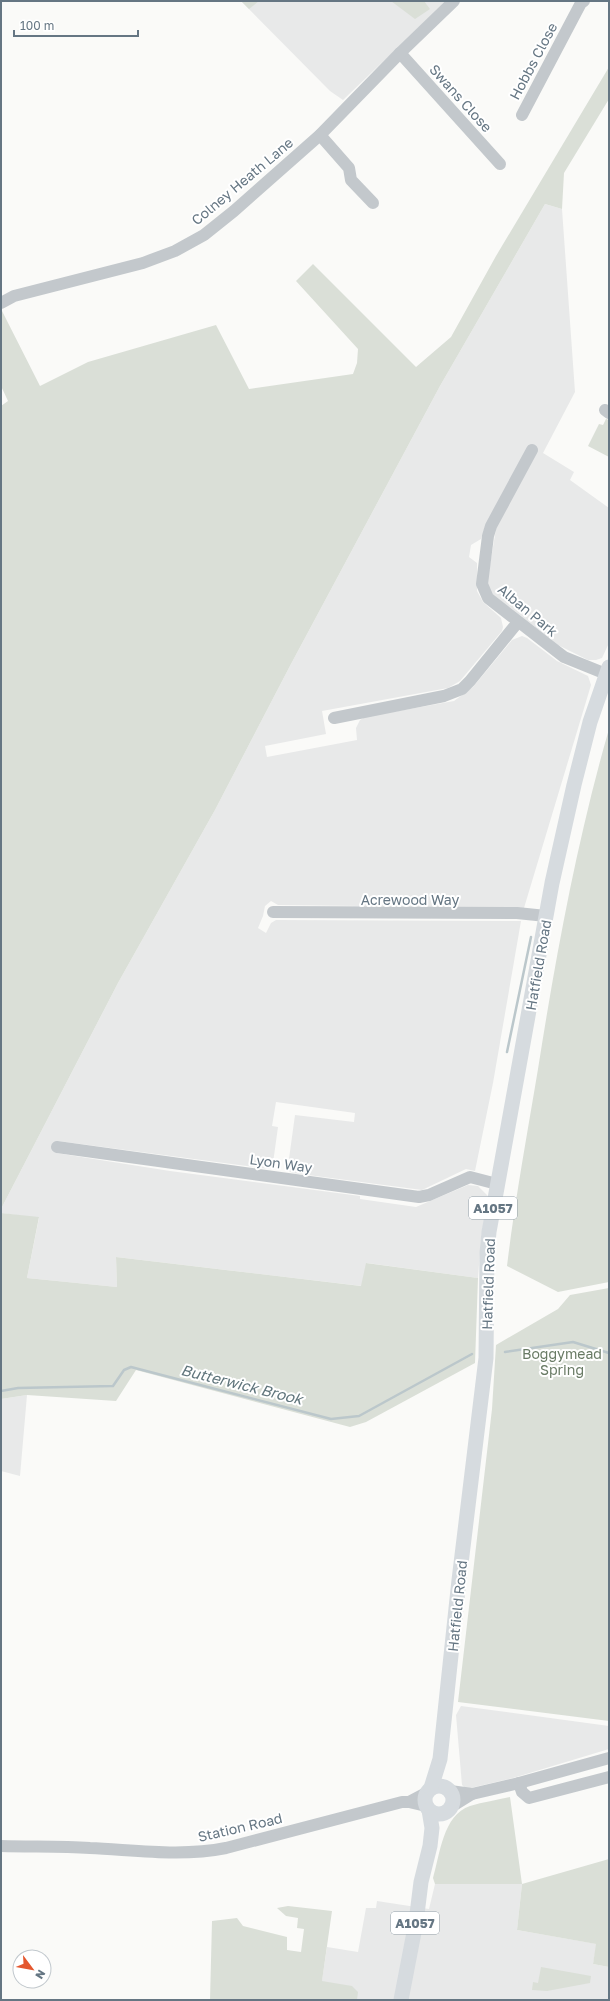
<svg xmlns="http://www.w3.org/2000/svg" width="610" height="2001" viewBox="0 0 610 2001" font-family="'Golos Text',sans-serif">
	<rect width="100%" height="100%" fill="#fafaf8"/>
	<g fill="#e8e9e9">
		<polygon points="241,1 446,1 343,100 330,91"/>
		<polygon points="545,204 562,209 575,392 543,453 574,472 570,480 609,508 609,643 602,658 596,660 588,660 558,645 486,589 496,529 486,524 481,539 471,545 469,557 477,563 477,591 483,602 501,618 503,627 502,631 460,681 448,688 322,711 326,734 265,746 267,757 357,740 356,728 360,720 365,717 454,701 473,687 512,640 522,636 527,638 557,661 588,676 591,685 524,908 278,905 271,901 265,906 263,916 258,928 266,933 271,923 276,920 521,921 493,1083 475,1171 466,1169 422,1190 293,1173 289,1171 288,1166 295,1115 354,1122 355,1113 276,1102 272,1126 278,1127 273,1163 269,1169 58,1141 56,1153 170,1171 360,1196 360,1199 416,1207 468,1185 478,1186 488,1196 481,1238 478,1278 367,1263 362,1286 116,1257 117,1287 27,1278 39,1218 1,1213 1,1209 118,983 215,810 291,664 440,386"/>
		<polygon points="27,1395 20,1476 1,1471 1,1399"/>
		<polygon points="461,1706 609,1726 609,1749 513,1778 466,1789 462,1785 456,1715"/>
		<polygon points="435,1884 522,1884 517,1930 597,1944 593,1964 609,1967 609,2000 319,2000 327,1947 358,1952 366,1908 376,1908 377,1901 429,1909"/>
	</g>
	<g fill="#dadfd7">
		<polygon points="241,1 259,1 249,9"/>
		<polygon points="391,1 424,1 430,9 415,19"/>
		<polygon points="609,67 609,99 564,173 562,209 545,204 440,386 291,664 215,810 118,983 1,1209 1,406 8,401 1,386 1,309 40,386 88,362 216,325 249,389 353,374 357,363 358,349 296,281 313,264 416,367 451,337 496,256"/>
		<polygon points="606,419 609,420 609,457 588,446 599,424 603,425"/>
		<path d="M609 729V1282L558 1292 507 1266C515 1200 527 1135 538 1069 556 955 577 840 609 729Z"/>
		<polygon points="1,1213 39,1217 27,1278 117,1287 116,1257 361,1286 366,1263 478,1278 475,1363 366,1422 350,1427 136,1370 116,1401 27,1395 1,1399"/>
		<polygon points="609,1288 609,1721 458,1702 492,1409 496,1345 558,1309 570,1295"/>
		<path d="M510 1797 522 1884 609 1859V1967L593 1964 596 1944 517 1930 522 1884H435L433 1878C440 1854 443 1815 470 1806 483 1802 497 1800 510 1797Z"/>
		<polygon points="288,1906 332,1911 322,1981 352,1986 358,1992 357,2000 210,2000 212,1921 237,1918 243,1926 287,1937 287,1950 301,1952 304,1929 297,1928 298,1918 286,1916 277,1908"/>
		<polygon points="541,1967 591,1976 590,1983 547,1991 532,1990 533,1982 538,1983"/>
	</g>
	<g fill="none" stroke-linecap="round" stroke-linejoin="round">
		<g stroke="#bbc7cb" stroke-width="2.5">
			<polyline points="507,1052 531,937"/>
			<polyline points="505,1352 573,1342 609,1353"/>
			<polyline points="1,1391 18,1388 113,1386 124,1370 131,1367 331,1419 359,1416 472,1354"/>
		</g>
		<g stroke="#c3c8cc" stroke-width="12">
			<polyline points="400,53 500,164"/>
			<polyline points="522,115 581,3 584,1"/>
			<polyline points="320,135 349,168 351,180 373,203"/>
			<polyline points="1,303 14,296 143,263 175,251 204,235 234,211 320,135 400,53 454,1"/>
			<polyline points="605,410 609,413"/>
			<polyline points="532,450 491,526 488,536 482,584 488,598 564,657 606,674"/>
			<polyline points="334,718 444,696 462,689 470,681 518,622"/>
			<polyline points="273,912 517,913 546,916"/>
			<polyline points="57,1147 419,1197 429,1195 470,1177 497,1184"/>
			<polyline points="519,1783 522,1792 529,1798 609,1777"/>
			<polyline points="450,1791 472,1794 519,1783 609,1758"/>
			<polyline points="409,1802 426,1793"/>
			<polyline points="451,1807 472,1794"/>
			<path d="M1 1846C31 1847 60 1846 90 1848 135 1850 181 1857 226 1848L402 1802H409L426 1806"/>
		</g>
		<g stroke="#d6dbdf" stroke-width="15">
			<circle cx="439" cy="1800" r="14"/>
			<polyline points="431,1788 440,1759 459,1580 486,1358 487,1253 489,1232 552,883 574,785 590,722 609,667"/>
			<polyline points="401,2000 416,1922 421,1882 430,1846 432,1828 429,1810"/>
		</g>
	</g>
	<g text-anchor="middle" dominant-baseline="central" stroke-width="4" stroke-linejoin="round" paint-order="stroke">
		<g fill="#fff" stroke="#939fa8" stroke-width="1">
			<rect x="469" y="1197" width="48" height="22" rx="3"/>
			<rect x="391" y="1912" width="48" height="22" rx="3"/>
		</g>
		<g font-size="13" font-weight="bold" fill="#657683">
			<text x="493" y="1208">A1057</text>
			<text x="415" y="1923">A1057</text>
		</g>
		<g font-size="14" fill="#657683" stroke="#fff">
			<text transform="translate(533 61) rotate(-62)">Hobbs Close</text>
			<text transform="translate(461 98) rotate(48)">Swans Close</text>
			<text transform="translate(242 181) rotate(-40)">Colney Heath Lane</text>
			<text transform="translate(528 610) rotate(40)">Alban Park</text>
			<text x="410" y="899">Acrewood Way</text>
			<text transform="translate(538 965) rotate(-80)">Hatfield Road</text>
			<text transform="translate(281 1163) rotate(8)">Lyon Way</text>
			<text transform="translate(488 1284) rotate(-88)">Hatfield Road</text>
			<text transform="translate(457 1606) rotate(-84)">Hatfield Road</text>
			<text transform="translate(240 1827) rotate(-13)">Station Road</text>
		</g>
		<g font-size="14" fill="#687a64" stroke="#fff">
			<text x="562" y="1353">Boggymead<tspan x="562" dy="16">Spring</tspan></text>
		</g>
		<g font-size="15" font-style="italic" fill="#60757c" stroke="#fff">
			<text transform="translate(242 1384) rotate(14)">Butterwick Brook</text>
		</g>
	</g>
	<rect width="610" height="2001" fill="none" stroke="#657683" stroke-width="4"/>
	<g transform="translate(32 1969) rotate(122)"><circle r="19" fill="#ffffff" stroke="#c1c8cd"/>
	<path d="M0-3L7 15L0 10L-7 15Z" fill="#e4572e"/>
	<text y="-6" font-size="11" font-weight="bold" text-anchor="middle" fill="#657683">N</text>
	</g>
	<path d="M14 30v6h124v-6" fill="none" stroke="#657683" stroke-width="2"/>
	<text x="20" y="30" font-size="12" fill="#657683" stroke="#ffffff" stroke-width="3" paint-order="stroke">100 m</text>
</svg>
